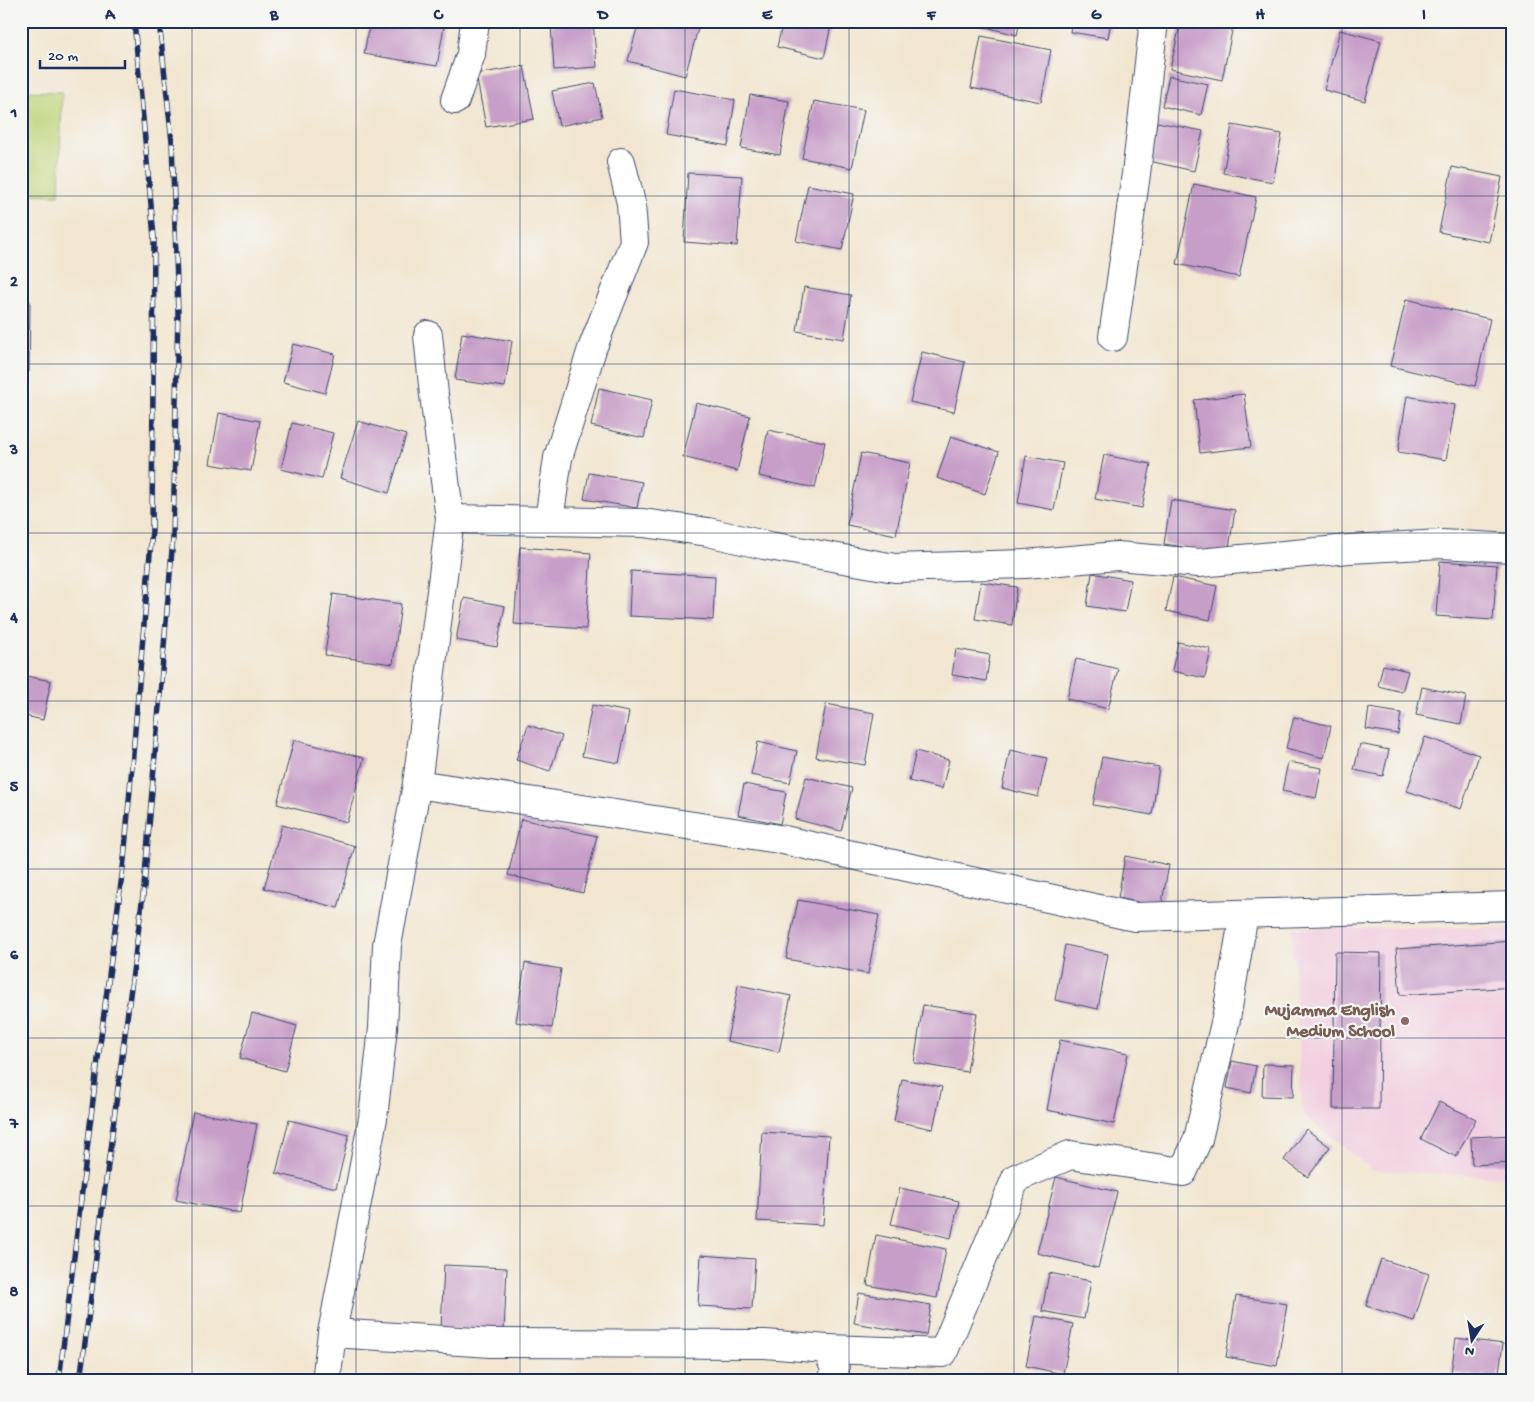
<svg xmlns="http://www.w3.org/2000/svg" width="1534" height="1402" viewBox="0 0 1534 1402" font-family="'Gochi Hand',sans-serif">
	<rect width="100%" height="100%" fill="#f6f6f2"/>
	<filter id="ink" filterUnits="userSpaceOnUse"><feTurbulence type="fractalNoise" baseFrequency=".02" numOctaves="2"/><feDisplacementMap in="SourceGraphic" scale="10" xChannelSelector="R" yChannelSelector="G"/><feConvolveMatrix kernelMatrix="1 2 1 2 8 2 1 2 1" color-interpolation-filters="sRGB"/></filter>
	<filter id="wash" filterUnits="userSpaceOnUse"><feTurbulence type="fractalNoise" baseFrequency=".0096" numOctaves="4" result="noise"/><feDisplacementMap in="SourceGraphic" scale="20" xChannelSelector="R" yChannelSelector="G"/><feGaussianBlur stdDeviation="1.12" result="paint"/><feColorMatrix in="noise" values="0 0 0 0 0 0 0 0 0 0 0 0 0 0 0 0 0 1.4 0 .05"/><feComposite in="paint" operator="in"/></filter>
	<g filter="url(#wash)">
		<rect width="100%" height="100%" fill="#f2e6d0"/>
		<polygon fill="#f2cfe1" points="1292,928 1513,928 1513,1178 1372,1170 1303,1114"/>
		<polygon fill="#bdd478" stroke="#6c826b" points="21,91 62,92 59,195 21,194"/>
		<g id="blocks">
			<g fill="#c79ec8">
				<polygon points="370,21 445,21 437,66 364,54"/>
				<polygon points="639,21 700,21 685,76 628,61"/>
				<polygon points="783,21 832,21 824,58 777,47"/>
				<polygon points="962,21 1020,21 1017,35"/>
				<polygon points="1072,21 1111,21 1108,38 1070,32"/>
				<polygon points="1181,21 1234,21 1222,80 1170,69"/>
				<polygon points="593,22 597,67 554,70 551,25"/>
				<polygon points="1340,30 1381,41 1365,101 1324,90"/>
				<polygon points="981,36 1051,50 1041,102 971,88"/>
				<polygon points="524,66 534,119 486,127 476,74"/>
				<polygon points="1169,76 1208,84 1201,115 1162,106"/>
				<polygon points="595,83 602,117 559,126 552,91"/>
				<polygon points="674,89 735,100 728,146 666,135"/>
				<polygon points="750,95 789,101 780,155 741,148"/>
				<polygon points="814,101 864,110 852,168 802,158"/>
				<polygon points="1157,122 1203,131 1194,171 1149,161"/>
				<polygon points="1232,125 1282,134 1273,182 1223,173"/>
				<polygon points="1452,167 1502,177 1489,242 1439,232"/>
				<polygon points="688,173 742,176 737,246 684,242"/>
				<polygon points="1194,184 1256,197 1239,277 1177,264"/>
				<polygon points="808,185 854,194 842,250 796,241"/>
				<polygon points="804,287 851,295 844,339 797,331"/>
				<polygon points="1406,299 1490,319 1475,386 1390,366"/>
				<polygon points="21,302 30,302 29,372 21,372"/>
				<polygon points="462,333 512,341 505,387 455,380"/>
				<polygon points="293,344 335,354 325,393 283,382"/>
				<polygon points="922,352 965,362 954,412 910,402"/>
				<polygon points="599,388 652,400 644,438 591,426"/>
				<polygon points="1244,394 1251,447 1200,453 1194,400"/>
				<polygon points="1407,396 1455,405 1446,460 1398,452"/>
				<polygon points="696,403 750,416 737,471 683,457"/>
				<polygon points="219,413 260,421 251,471 210,464"/>
				<polygon points="358,421 406,435 389,493 340,478"/>
				<polygon points="292,423 333,433 322,479 281,469"/>
				<polygon points="768,430 825,442 815,488 759,476"/>
				<polygon points="951,436 999,452 985,494 937,478"/>
				<polygon points="861,453 910,463 896,535 847,525"/>
				<polygon points="1104,455 1151,464 1142,508 1095,499"/>
				<polygon points="1026,456 1063,463 1054,510 1018,503"/>
				<polygon points="589,473 642,482 637,508 584,499"/>
				<polygon points="1171,500 1235,510 1228,554 1164,544"/>
				<polygon points="520,547 591,553 586,629 514,624"/>
				<polygon points="1440,561 1497,565 1493,620 1436,616"/>
				<polygon points="631,571 715,576 713,620 629,616"/>
				<polygon points="1092,573 1131,580 1125,612 1087,606"/>
				<polygon points="1173,577 1217,586 1210,620 1166,611"/>
				<polygon points="981,582 1017,587 1012,625 975,619"/>
				<polygon points="333,594 401,604 393,664 325,655"/>
				<polygon points="464,598 505,606 497,647 456,640"/>
				<polygon points="1178,642 1211,649 1205,678 1172,671"/>
				<polygon points="956,649 990,655 986,681 952,675"/>
				<polygon points="1076,659 1118,669 1108,709 1067,699"/>
				<polygon points="1383,665 1408,671 1402,692 1378,686"/>
				<polygon points="21,675 51,681 43,720 21,715"/>
				<polygon points="1422,687 1466,696 1461,724 1416,715"/>
				<polygon points="826,704 874,713 865,765 816,757"/>
				<polygon points="592,705 629,712 619,763 582,756"/>
				<polygon points="1369,708 1401,713 1398,734 1366,729"/>
				<polygon points="1294,717 1331,726 1324,758 1286,748"/>
				<polygon points="528,725 562,736 550,771 516,760"/>
				<polygon points="1425,737 1479,755 1461,809 1407,791"/>
				<polygon points="294,740 364,758 347,822 277,804"/>
				<polygon points="758,742 797,751 790,783 751,775"/>
				<polygon points="1360,744 1389,750 1383,776 1354,770"/>
				<polygon points="1010,750 1047,758 1038,797 1002,788"/>
				<polygon points="916,751 949,760 942,789 909,781"/>
				<polygon points="1102,757 1159,767 1152,815 1093,805"/>
				<polygon points="1288,762 1322,768 1316,798 1282,791"/>
				<polygon points="806,777 852,788 841,831 795,819"/>
				<polygon points="744,784 786,792 780,824 738,815"/>
				<polygon points="521,819 597,836 583,893 508,875"/>
				<polygon points="282,825 355,846 338,908 264,888"/>
				<polygon points="1125,856 1169,865 1161,907 1118,898"/>
				<polygon points="798,900 879,915 868,974 786,959"/>
				<polygon points="1513,941 1513,987 1400,995 1396,949"/>
				<polygon points="1065,945 1108,954 1098,1009 1055,1000"/>
				<polygon points="1335,952 1381,953 1379,1109 1333,1109"/>
				<polygon points="525,963 561,969 552,1028 516,1022"/>
				<polygon points="738,985 791,996 779,1052 727,1041"/>
				<polygon points="923,1005 977,1013 967,1072 914,1063"/>
				<polygon points="252,1013 297,1026 285,1071 240,1058"/>
				<polygon points="1060,1040 1128,1053 1114,1124 1047,1110"/>
				<polygon points="1232,1061 1256,1066 1251,1093 1227,1088"/>
				<polygon points="1263,1064 1294,1065 1293,1097 1262,1096"/>
				<polygon points="902,1079 942,1087 933,1129 894,1121"/>
				<polygon points="1439,1102 1476,1119 1456,1157 1421,1139"/>
				<polygon points="193,1112 257,1124 240,1213 176,1200"/>
				<polygon points="289,1120 349,1135 336,1188 276,1173"/>
				<polygon points="1306,1129 1330,1147 1308,1177 1284,1160"/>
				<polygon points="762,1132 829,1136 823,1225 757,1221"/>
				<polygon points="1513,1135 1513,1163 1472,1165 1471,1137"/>
				<polygon points="1056,1177 1117,1192 1098,1268 1037,1253"/>
				<polygon points="900,1188 959,1201 951,1238 891,1224"/>
				<polygon points="876,1235 946,1249 937,1298 867,1285"/>
				<polygon points="701,1255 755,1259 752,1309 698,1306"/>
				<polygon points="1381,1259 1429,1274 1414,1321 1366,1306"/>
				<polygon points="444,1265 507,1268 504,1331 441,1328"/>
				<polygon points="1049,1273 1091,1281 1084,1319 1042,1311"/>
				<polygon points="859,1293 931,1305 926,1335 854,1323"/>
				<polygon points="1236,1296 1287,1304 1277,1366 1226,1357"/>
				<polygon points="1036,1316 1073,1324 1063,1374 1026,1366"/>
				<polygon points="1456,1338 1503,1344 1498,1379 1451,1373"/>
			</g>
		</g>
	</g>
	<g filter="url(#ink)">
		<use href="#blocks" fill-opacity="0" stroke="#3b4a6f" stroke-width="1"/>
		<g fill="none" stroke-linecap="round" stroke-linejoin="round">
			<g stroke="#3b4a6f" stroke-width="30">
				<g id="minor">
					<polyline points="455,100 471,54 475,21"/>
					<polyline points="428,335 434,395 450,519 417,784 779,839 1135,917 1513,906"/>
					<polyline points="1113,337 1136,174 1154,21"/>
					<polyline points="450,519 643,523 708,532 764,545 895,568 1025,564 1117,556 1199,563 1349,549 1442,544 1513,548"/>
					<polyline points="549,520 558,458 592,349 634,242 631,203 621,162"/>
					<polyline points="332,1333 491,1343 765,1344 827,1349 835,1369 833,1381"/>
					<polyline points="827,1349 943,1353 1016,1178 1070,1155 1183,1172 1198,1139 1226,1019 1244,914"/>
					<polyline points="326,1381 332,1333 373,1118 383,1028 387,945 417,784"/>
				</g>
			</g>
			<use href="#minor" stroke="#fff" stroke-width="28"/>
			<g stroke="#1b2f5e" stroke-width="5.5">
				<g id="rail">
					<polyline points="59,1381 97,1067 124,860 152,530 154,237 134,21"/>
					<polyline points="80,1381 144,887 173,538 178,312 172,142 159,21"/>
				</g>
			</g>
			<use href="#rail" stroke="#f6f6f2" stroke-width="4" stroke-dasharray="11" stroke-linecap="butt"/>
		</g>
	</g>
	<path fill="none" stroke="#1b2f5e" stroke-width="1" stroke-opacity="0.55" d="M192 21V1381M356 21V1381M520 21V1381M685 21V1381M849 21V1381M1014 21V1381M1178 21V1381M1342 21V1381M21 196H1513M21 364H1513M21 533H1513M21 701H1513M21 869H1513M21 1038H1513M21 1206H1513"/>
	<circle fill="#8d6e63" stroke="#f6f6f2" stroke-width="2" cx="1405" cy="1021" r="5"/>
	<g text-anchor="middle" dominant-baseline="central" stroke-width="4.5" stroke-linejoin="round" paint-order="stroke">
		<g font-size="18" font-weight="bold" fill="#785e54" stroke="#f6f6f2" text-anchor="end">
			<text x="1395" y="1011">Mujamma English<tspan x="1395" dy="21">Medium School</tspan></text>
		</g>
	</g>
	<rect width="1534" height="1402" fill="none" stroke="#f6f6f2" stroke-width="55"/>
	<g transform="translate(1472 1340) rotate(192)" stroke="#f6f6f2" stroke-width="4" paint-order="stroke">
	<path d="M0-4L9 19L0 12L-9 19Z" fill="#1b2f5e"/>
	<text y="-8" font-size="14" font-weight="bold" text-anchor="middle" fill="#1b2f5e">N</text>
	</g>
	<path d="M40 60v8h85v-8" fill="none" stroke="#1b2f5e" stroke-width="2.5"/>
	<text x="48" y="60" font-size="15" fill="#1b2f5e" stroke="#f6f6f2" stroke-width="4" paint-order="stroke">20 m</text>
	<rect x="28" y="28" width="1478" height="1346" fill="none" stroke="#1b2f5e" stroke-width="2"/>
	<g font-size="16" text-anchor="middle" font-weight="bold" fill="#1b2f5e">
		<text x="110" y="19">A</text>
		<text x="274" y="19">B</text>
		<text x="438" y="19">C</text>
		<text x="603" y="19">D</text>
		<text x="767" y="19">E</text>
		<text x="931" y="19">F</text>
		<text x="1096" y="19">G</text>
		<text x="1260" y="19">H</text>
		<text x="1424" y="19">I</text>
		<text x="14" y="117">1</text>
		<text x="14" y="286">2</text>
		<text x="14" y="454">3</text>
		<text x="14" y="622">4</text>
		<text x="14" y="791">5</text>
		<text x="14" y="959">6</text>
		<text x="14" y="1128">7</text>
		<text x="14" y="1296">8</text>
	</g>
</svg>
